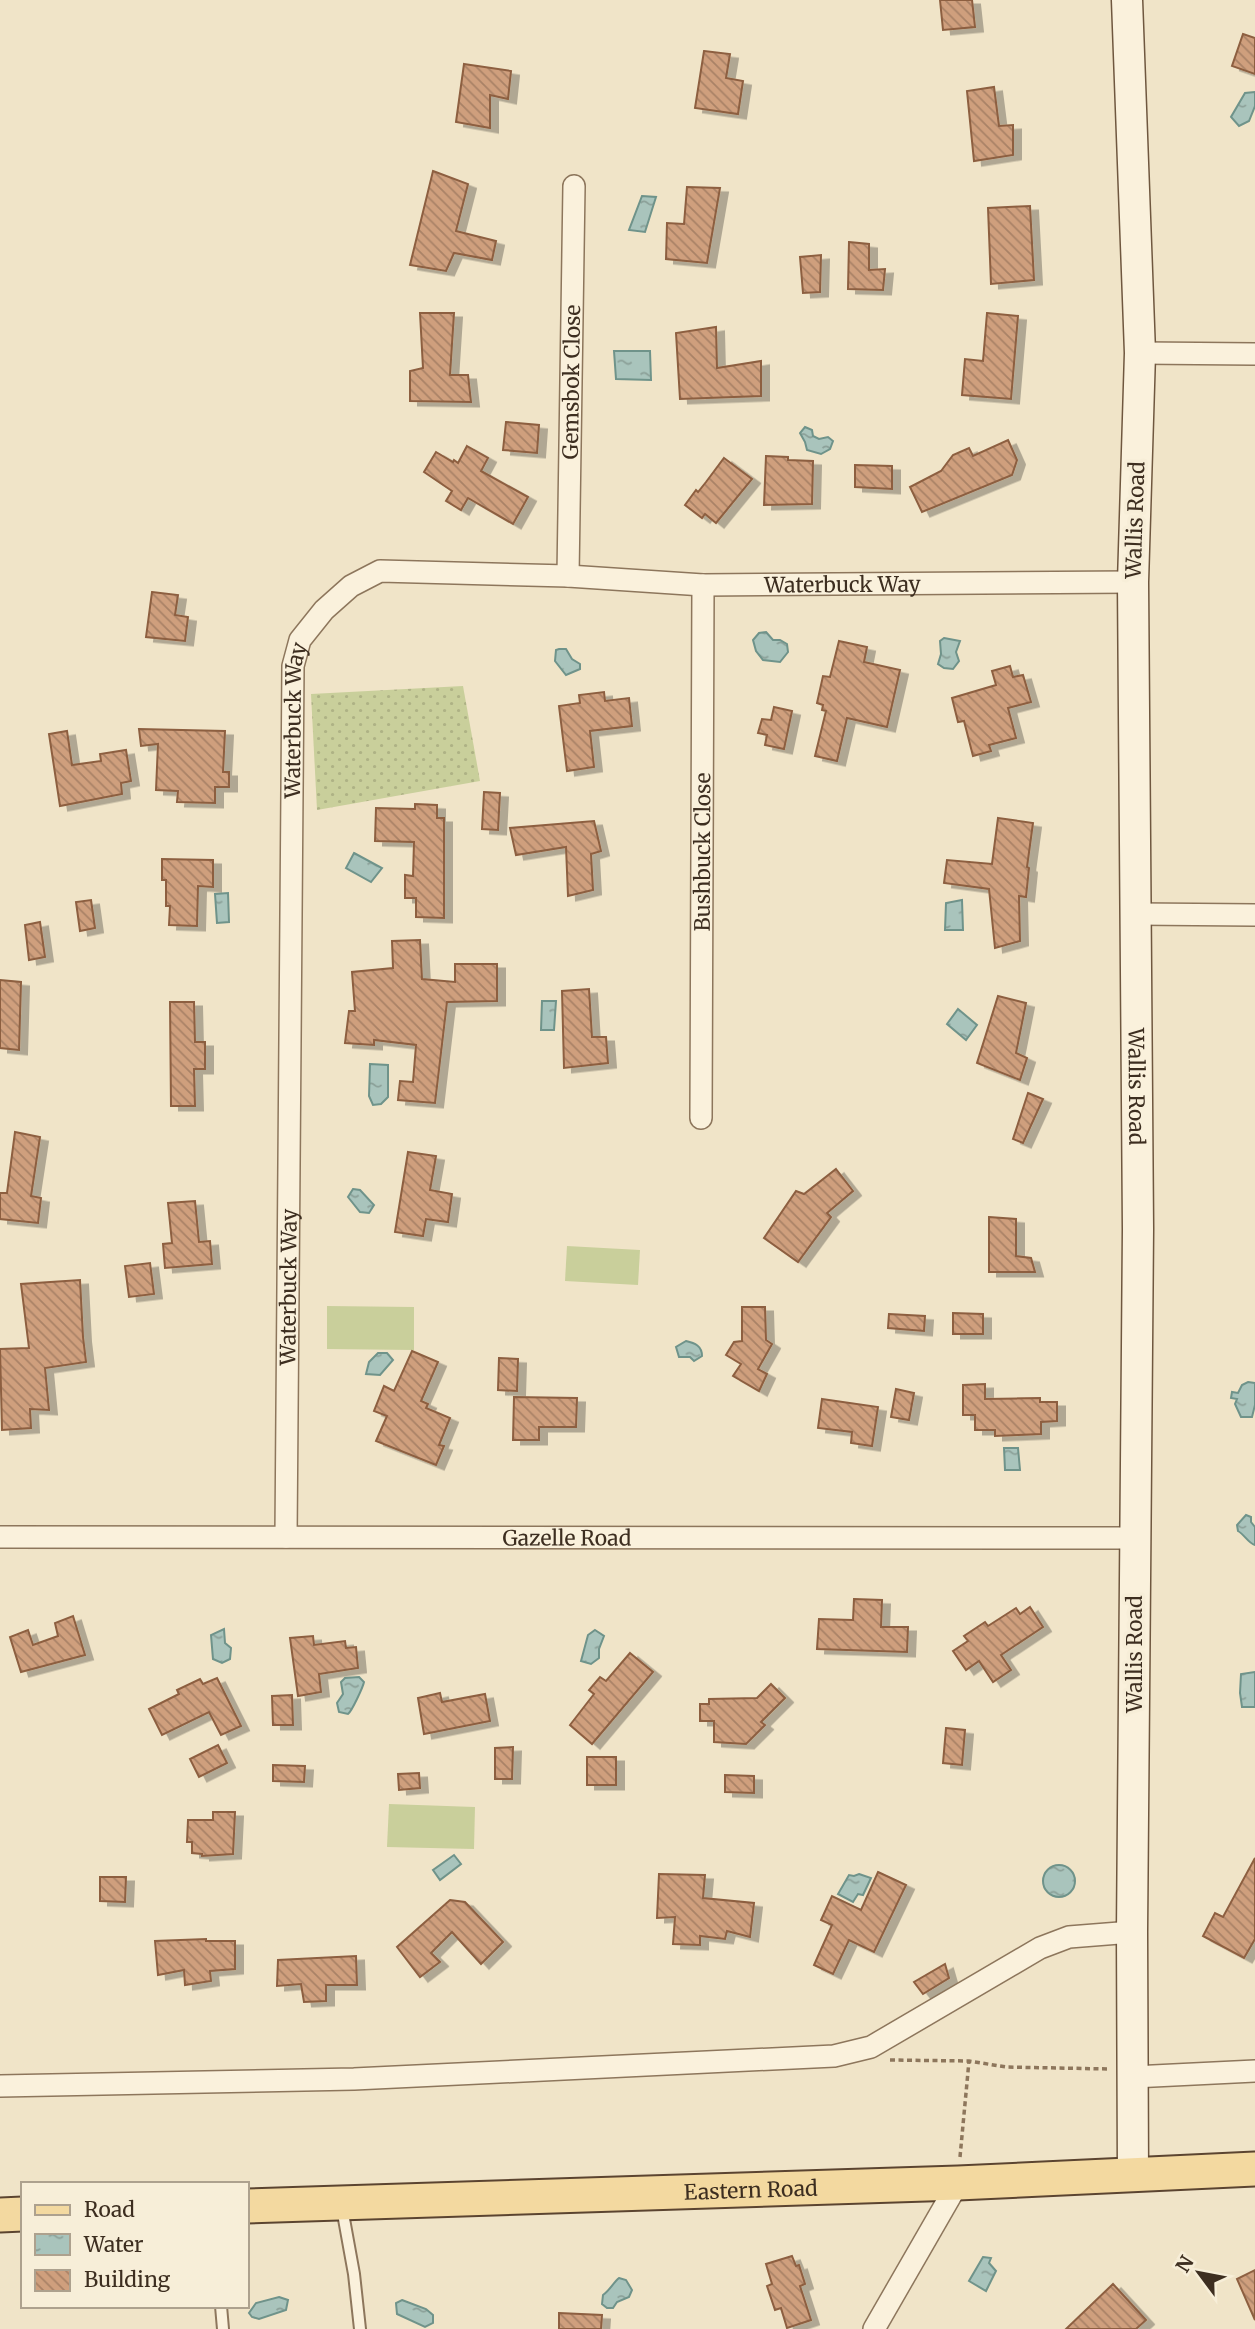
<svg xmlns="http://www.w3.org/2000/svg" width="1255" height="2329" viewBox="0 0 1255 2329" font-family="Merriweather,serif">
	<defs>
		<pattern id="grass-dots" width="8" height="8" patternUnits="userSpaceOnUse" patternTransform="scale(1.75)"><rect width="8" height="8" fill="#c9cf9b"/><path d="M2 2h.1M6 6h.1" fill="none" stroke="#aeb285" stroke-width="1.8" stroke-linecap="round"/></pattern>
		<pattern id="water-ripples" width="26" height="14" patternUnits="userSpaceOnUse" patternTransform="scale(1.75)"><rect width="26" height="14" fill="#a9c4bc"/><path d="M2 4q2-2 4 0t4 0M15 11q2-2 4 0t4 0" fill="none" stroke="#8ba098"/></pattern>
		<pattern id="building-back-hatch" width="6" height="6" patternUnits="userSpaceOnUse" patternTransform="scale(1.75)"><rect width="6" height="6" fill="#cf9f7d"/><path d="M-1 5l2 2M0 0l6 6M5-1l2 2" fill="none" stroke="#a98266"/></pattern>
		<filter id="shadow"><feDropShadow dx="8" dy="4.5" stdDeviation="0" flood-color="#0004"/></filter>
	</defs>
	<rect width="100%" height="100%" fill="#f0e4c8"/>
	<polygon fill="url(#grass-dots)" points="463,686 480,781 317,810 311,694"/>
	<g fill="#c9cf9b">
		<polygon points="567,1246 640,1250 638,1285 565,1281"/>
		<polygon points="327,1306 414,1307 414,1350 327,1349"/>
		<polygon points="389,1804 475,1807 474,1849 387,1847"/>
	</g>
	<g fill="url(#water-ripples)" stroke="#6f938a" stroke-width="2">
		<polygon points="1255,92 1255,106 1249,121 1239,126 1231,117 1245,93"/>
		<polygon points="642,196 656,197 645,232 629,230"/>
		<polygon points="614,351 650,351 651,380 616,379"/>
		<polygon points="805,427 812,430 813,436 819,439 828,437 833,441 830,449 821,454 807,450 805,442 800,433"/>
		<polygon points="766,632 773,640 780,640 787,644 788,652 780,662 763,660 756,651 753,640 759,633"/>
		<polygon points="944,638 960,641 956,652 959,661 953,669 944,668 938,664 941,654 940,641"/>
		<polygon points="559,649 566,649 572,659 580,664 580,669 566,675 555,661 556,650"/>
		<polygon points="354,853 382,868 371,882 346,868"/>
		<polygon points="228,893 229,922 217,923 215,894"/>
		<polygon points="962,900 963,930 945,930 946,903"/>
		<polygon points="542,1001 556,1001 554,1030 541,1030"/>
		<polygon points="958,1009 977,1025 966,1040 947,1024"/>
		<polygon points="370,1064 388,1065 388,1097 381,1104 373,1105 369,1096"/>
		<polygon points="353,1189 360,1190 374,1205 369,1213 360,1212 348,1197"/>
		<path d="M686 1341C695 1343 702 1346 702 1356L694 1361 690 1357H679L676 1347Z"/>
		<polygon points="378,1353 387,1353 393,1360 380,1375 366,1374 369,1362"/>
		<polygon points="1248,1382 1255,1383 1255,1405 1252,1417 1241,1417 1235,1404 1237,1399 1231,1398 1232,1392 1238,1393 1242,1385"/>
		<polygon points="1004,1448 1018,1448 1020,1470 1005,1470"/>
		<path d="M1246 1515 1251 1517V1522L1255 1527V1545C1248 1543 1245 1535 1238 1531L1237 1525Z"/>
		<polygon points="224,1629 225,1643 231,1648 230,1659 222,1663 213,1659 211,1635"/>
		<polygon points="595,1630 604,1636 599,1649 599,1658 591,1664 581,1661 588,1635"/>
		<polygon points="1255,1672 1255,1707 1242,1707 1240,1693 1241,1674"/>
		<path d="M359 1677 364 1682C363 1687 352 1711 348 1714L339 1712 337 1703 343 1694 341 1682 345 1678Z"/>
		<polygon points="454,1855 461,1864 440,1880 433,1870"/>
		<circle cx="1059" cy="1881" r="16"/>
		<polygon points="859,1874 871,1878 863,1895 858,1894 853,1902 838,1894 849,1875 854,1876"/>
		<polygon points="983,2257 991,2258 989,2263 996,2271 986,2291 969,2281"/>
		<path d="M619 2278 626 2280 632 2290 629 2297 617 2302 613 2308H607L602 2304 603 2295C610 2290 613 2283 619 2278Z"/>
		<polygon points="279,2297 288,2300 286,2310 259,2319 252,2317 249,2313 256,2303"/>
		<polygon points="402,2300 426,2309 433,2315 433,2323 425,2327 397,2314 396,2303"/>
	</g>
	<g fill="url(#building-back-hatch)" stroke="#8d5f41" stroke-width="2" filter="url(#shadow)">
		<polygon points="940,0 972,0 975,27 943,30"/>
		<polygon points="1243,34 1255,38 1255,74 1232,66"/>
		<polygon points="704,51 730,54 726,78 743,81 738,114 695,108"/>
		<polygon points="464,64 511,71 508,99 490,95 490,128 456,122"/>
		<polygon points="994,87 999,126 1013,125 1013,155 974,161 967,91"/>
		<polygon points="433,171 468,184 456,231 496,241 492,260 454,253 446,271 410,265"/>
		<polygon points="687,187 720,188 707,263 666,259 667,223 684,224"/>
		<polygon points="1030,206 1034,280 991,284 988,208"/>
		<polygon points="849,242 869,244 869,270 885,269 883,290 848,289"/>
		<polygon points="821,255 820,292 803,293 800,257"/>
		<polygon points="420,313 454,313 450,375 468,375 471,402 410,401 410,371 423,368"/>
		<polygon points="987,313 1018,316 1011,399 962,395 965,359 983,361"/>
		<polygon points="716,327 717,368 761,361 761,396 680,399 676,333"/>
		<polygon points="506,422 539,425 537,453 503,450"/>
		<polygon points="1008,440 1017,460 1012,475 922,512 910,487 941,471 953,455 969,448 973,456"/>
		<polygon points="467,446 488,458 481,471 528,497 513,524 468,498 461,510 446,501 452,491 424,472 436,452 453,462 454,460 458,463"/>
		<polygon points="766,456 788,457 788,460 813,461 812,504 764,505"/>
		<polygon points="724,458 752,479 716,523 705,514 702,518 685,505 696,490 698,492 706,482"/>
		<polygon points="855,465 892,466 892,489 855,487"/>
		<polygon points="152,592 178,595 175,615 188,617 185,641 146,637"/>
		<polygon points="839,641 867,647 864,662 900,670 887,727 847,718 837,761 815,756 826,711 822,710 823,705 817,703 823,676 830,677"/>
		<polygon points="1010,666 1013,677 1023,675 1031,702 1008,708 1016,738 989,745 991,751 973,756 964,721 958,722 952,698 996,685 992,671"/>
		<polygon points="604,692 605,701 629,698 632,726 590,731 594,767 567,771 559,706 580,703 579,695"/>
		<polygon points="774,707 792,711 784,749 765,745 767,735 758,733 762,719 771,720"/>
		<polygon points="139,729 225,731 223,772 229,772 229,787 215,787 215,803 177,802 178,791 156,790 158,744 141,746"/>
		<polygon points="67,731 72,765 101,761 100,754 126,750 131,781 121,783 122,794 60,806 49,734"/>
		<polygon points="484,792 500,793 498,830 482,829"/>
		<polygon points="415,804 437,805 437,818 444,818 444,918 416,917 416,898 405,898 405,875 413,876 414,842 375,841 376,808 415,809"/>
		<polygon points="998,818 1033,823 1027,867 1029,868 1026,897 1019,896 1020,941 995,948 989,889 944,883 947,860 992,864"/>
		<polygon points="594,821 601,851 591,854 593,890 568,896 566,847 516,855 510,828"/>
		<polygon points="162,859 213,860 213,887 198,886 197,926 169,925 170,906 166,906 166,880 162,880"/>
		<polygon points="91,900 95,928 80,931 76,902"/>
		<polygon points="40,922 45,957 29,960 25,925"/>
		<polygon points="420,940 422,979 455,982 455,964 497,964 497,1001 447,1002 435,1103 398,1100 400,1081 413,1082 416,1045 374,1040 374,1045 345,1043 349,1011 355,1011 352,972 393,968 392,941"/>
		<polygon points="0,980 21,982 19,1050 0,1048"/>
		<polygon points="589,989 592,1037 606,1037 608,1063 564,1068 562,991"/>
		<polygon points="998,996 1026,1003 1016,1053 1027,1058 1020,1080 977,1063"/>
		<polygon points="170,1002 194,1002 195,1042 205,1042 205,1069 194,1069 195,1106 171,1106"/>
		<polygon points="1028,1093 1043,1099 1023,1143 1013,1139"/>
		<polygon points="15,1132 40,1137 31,1196 41,1198 38,1223 0,1219 0,1193 7,1193"/>
		<polygon points="408,1152 436,1156 430,1190 452,1194 448,1222 426,1219 423,1236 395,1232"/>
		<polygon points="836,1169 853,1191 827,1213 831,1217 798,1262 764,1238 796,1191 804,1194"/>
		<polygon points="195,1201 199,1242 210,1241 212,1264 165,1268 163,1244 172,1243 168,1203"/>
		<polygon points="989,1217 1016,1219 1016,1256 1031,1258 1035,1272 989,1272"/>
		<polygon points="150,1263 154,1294 129,1297 125,1266"/>
		<polygon points="80,1280 83,1337 86,1362 45,1368 49,1410 30,1409 31,1428 2,1430 0,1349 29,1348 21,1284"/>
		<polygon points="742,1307 765,1307 766,1340 772,1344 758,1369 767,1374 759,1391 733,1376 741,1364 726,1355 734,1342 742,1341"/>
		<polygon points="953,1313 983,1314 983,1334 953,1334"/>
		<polygon points="889,1314 925,1316 924,1331 888,1328"/>
		<polygon points="412,1351 438,1362 421,1401 428,1404 426,1408 450,1418 439,1445 444,1446 436,1465 376,1441 387,1416 374,1411 384,1386 394,1391"/>
		<polygon points="499,1358 518,1359 517,1391 498,1390"/>
		<polygon points="985,1384 985,1399 1040,1398 1040,1402 1057,1402 1057,1421 1041,1422 1041,1434 995,1436 995,1430 975,1430 975,1415 963,1415 963,1385"/>
		<polygon points="896,1389 914,1393 909,1420 891,1417"/>
		<polygon points="514,1397 577,1398 576,1427 539,1427 539,1440 513,1440"/>
		<polygon points="822,1399 878,1407 872,1446 851,1443 852,1432 818,1428"/>
		<polygon points="854,1599 882,1600 881,1627 908,1627 907,1652 817,1649 819,1619 853,1620"/>
		<polygon points="1030,1607 1043,1627 1001,1655 1011,1670 993,1682 979,1661 966,1670 953,1651 968,1641 964,1636 985,1622 988,1626 1016,1608 1020,1614"/>
		<polygon points="73,1616 85,1655 21,1672 10,1637 28,1630 33,1645 58,1636 55,1623"/>
		<polygon points="313,1636 314,1645 345,1641 346,1648 356,1647 358,1668 319,1674 321,1692 298,1696 290,1638"/>
		<polygon points="630,1653 653,1672 592,1744 570,1725 594,1694 589,1690 600,1677 606,1681"/>
		<polygon points="217,1678 241,1726 221,1735 209,1712 162,1735 149,1709 179,1694 177,1690 200,1679 203,1684"/>
		<polygon points="771,1684 785,1698 761,1722 765,1725 746,1744 714,1742 714,1721 700,1721 700,1704 709,1704 709,1699 757,1698"/>
		<polygon points="440,1693 442,1702 485,1694 490,1721 424,1734 418,1698"/>
		<polygon points="292,1695 293,1725 273,1725 272,1696"/>
		<polygon points="946,1728 965,1730 962,1765 943,1763"/>
		<polygon points="218,1745 227,1763 199,1777 190,1759"/>
		<polygon points="513,1747 512,1779 495,1779 495,1748"/>
		<rect x="587" y="1757" width="29" height="28"/>
		<polygon points="273,1765 305,1766 304,1782 273,1781"/>
		<polygon points="419,1773 420,1788 399,1790 398,1774"/>
		<polygon points="725,1775 754,1776 754,1793 725,1792"/>
		<polygon points="213,1812 235,1812 233,1854 202,1856 202,1854 192,1853 192,1842 187,1842 188,1820 213,1820"/>
		<polygon points="1255,1858 1255,1939 1244,1958 1203,1936 1215,1913 1223,1917"/>
		<polygon points="878,1872 906,1885 874,1952 849,1940 833,1974 814,1965 832,1925 821,1920 832,1896 861,1910"/>
		<polygon points="659,1874 705,1875 703,1898 754,1903 750,1937 727,1931 725,1939 700,1936 700,1945 673,1944 675,1917 657,1918"/>
		<polygon points="100,1877 126,1877 125,1902 100,1901"/>
		<polygon points="450,1900 465,1902 503,1942 481,1964 452,1932 431,1953 440,1962 420,1977 397,1947"/>
		<polygon points="206,1939 206,1941 235,1941 235,1969 210,1971 211,1981 185,1985 184,1970 158,1975 155,1941"/>
		<polygon points="356,1956 357,1985 326,1985 326,2001 304,2002 301,1984 277,1986 278,1960"/>
		<polygon points="945,1964 949,1978 923,1994 914,1982"/>
		<polygon points="792,2256 796,2266 799,2265 805,2284 800,2286 811,2320 787,2328 781,2308 775,2310 767,2286 772,2284 766,2264"/>
		<polygon points="1255,2270 1255,2320 1237,2279"/>
		<polygon points="1113,2284 1146,2320 1136,2329 1066,2329"/>
		<polygon points="559,2313 602,2315 601,2329 559,2329"/>
	</g>
	<g fill="none" stroke-linecap="round" stroke-linejoin="round">
		<g stroke="#8d765c" stroke-width="14">
			<g id="lane">
				<polyline points="342,2208 354,2274 360,2329"/>
				<polyline points="221,2306 223,2329"/>
			</g>
		</g>
		<g stroke="#8d765c" stroke-width="24">
			<g id="street">
				<polyline points="1140,353 1255,354"/>
				<path id="s1" d="M568 576 574 186"/>
				<polyline points="1136,914 1255,915"/>
				<path id="s2" d="M701 1118 703 585"/>
				<path id="s3" d="M0 1537 1135 1538"/>
				<path id="s4" d="M286 1537 293 666 300 640 324 610 351 586 380 571 568 576 703 585 1133 582"/>
				<polyline points="1133,2077 1255,2071"/>
				<polyline points="0,2086 354,2079 834,2056 871,2047 1040,1948 1069,1937 1132,1932"/>
				<polyline points="874,2329 958,2183"/>
			</g>
		</g>
		<g stroke="#6f573f" stroke-width="33">
			<g id="secondary">
				<path id="s5" d="M1127 0 1140 353 1133 582 1138 1229 1132 1932 1133 2174"/>
			</g>
		</g>
		<g stroke="#5b4430" stroke-width="37">
			<g id="primary">
				<path id="s6" d="M247 2206 958 2183 1255 2169"/>
				<polyline points="0,2215 23,2214"/>
			</g>
		</g>
		<g stroke="#8d765c" stroke-width="3.5" stroke-dasharray="5 3.5" stroke-linecap="butt">
			<polyline points="890,2060 969,2061 1006,2067 1109,2069"/>
			<polyline points="960,2157 969,2061"/>
		</g>
		<use href="#lane" stroke="#faf1dc" stroke-width="10"/>
		<use href="#street" stroke="#faf1dc" stroke-width="21"/>
		<use href="#secondary" stroke="#faf1dc" stroke-width="30"/>
		<use href="#primary" stroke="#f3d9a0" stroke-width="33"/>
	</g>
	<g text-anchor="middle" dominant-baseline="central" stroke-width="7" stroke-linejoin="round" paint-order="stroke">
		<g font-size="21" fill="#3d2e20" stroke="#f7eed8">
			<text stroke="none"><textPath href="#s1" startOffset="194">Gemsbok Close</textPath></text>
			<text transform="translate(1135 520) rotate(-88)">Wallis Road</text>
			<text stroke="none"><textPath href="#s4" startOffset="1468">Waterbuck Way</textPath></text>
			<text stroke="none"><textPath href="#s4" startOffset="817">Waterbuck Way</textPath></text>
			<text stroke="none"><textPath href="#s2" startOffset="266">Bushbuck Close</textPath></text>
			<text stroke="none"><textPath href="#s5" startOffset="1087">Wallis Road</textPath></text>
			<text stroke="none"><textPath href="#s4" startOffset="250">Waterbuck Way</textPath></text>
			<text stroke="none"><textPath href="#s3" startOffset="567">Gazelle Road</textPath></text>
			<text transform="translate(1134 1654) rotate(-90)">Wallis Road</text>
			<text stroke="none"><textPath href="#s6" startOffset="504">Eastern Road</textPath></text>
		</g>
	</g>
	<rect x="21" y="2182" width="228" height="126" fill="#f7eed8" stroke="#ada18e" stroke-width="2"/>
	<rect x="35" y="2205" width="35" height="10" fill="#f3d9a0" stroke="#ada18e" stroke-width="2"/>
	<text x="84" y="2217" font-size="21" fill="#3d2e20">Road</text>
	<rect x="35" y="2234" width="35" height="21" fill="url(#water-ripples)" stroke="#ada18e" stroke-width="2"/>
	<text x="84" y="2252" font-size="21" fill="#3d2e20">Water</text>
	<rect x="35" y="2270" width="35" height="21" fill="url(#building-back-hatch)" stroke="#ada18e" stroke-width="2"/>
	<text x="84" y="2287" font-size="21" fill="#3d2e20">Building</text>
	<g transform="translate(1199 2273) rotate(302)" stroke="#f7eed8" stroke-width="5" paint-order="stroke">
	<path d="M0-5L12 26L0 18L-12 26Z" fill="#3d2e20"/>
	<text y="-10" font-size="19" font-weight="bold" text-anchor="middle" fill="#3d2e20">N</text>
	</g>
</svg>
